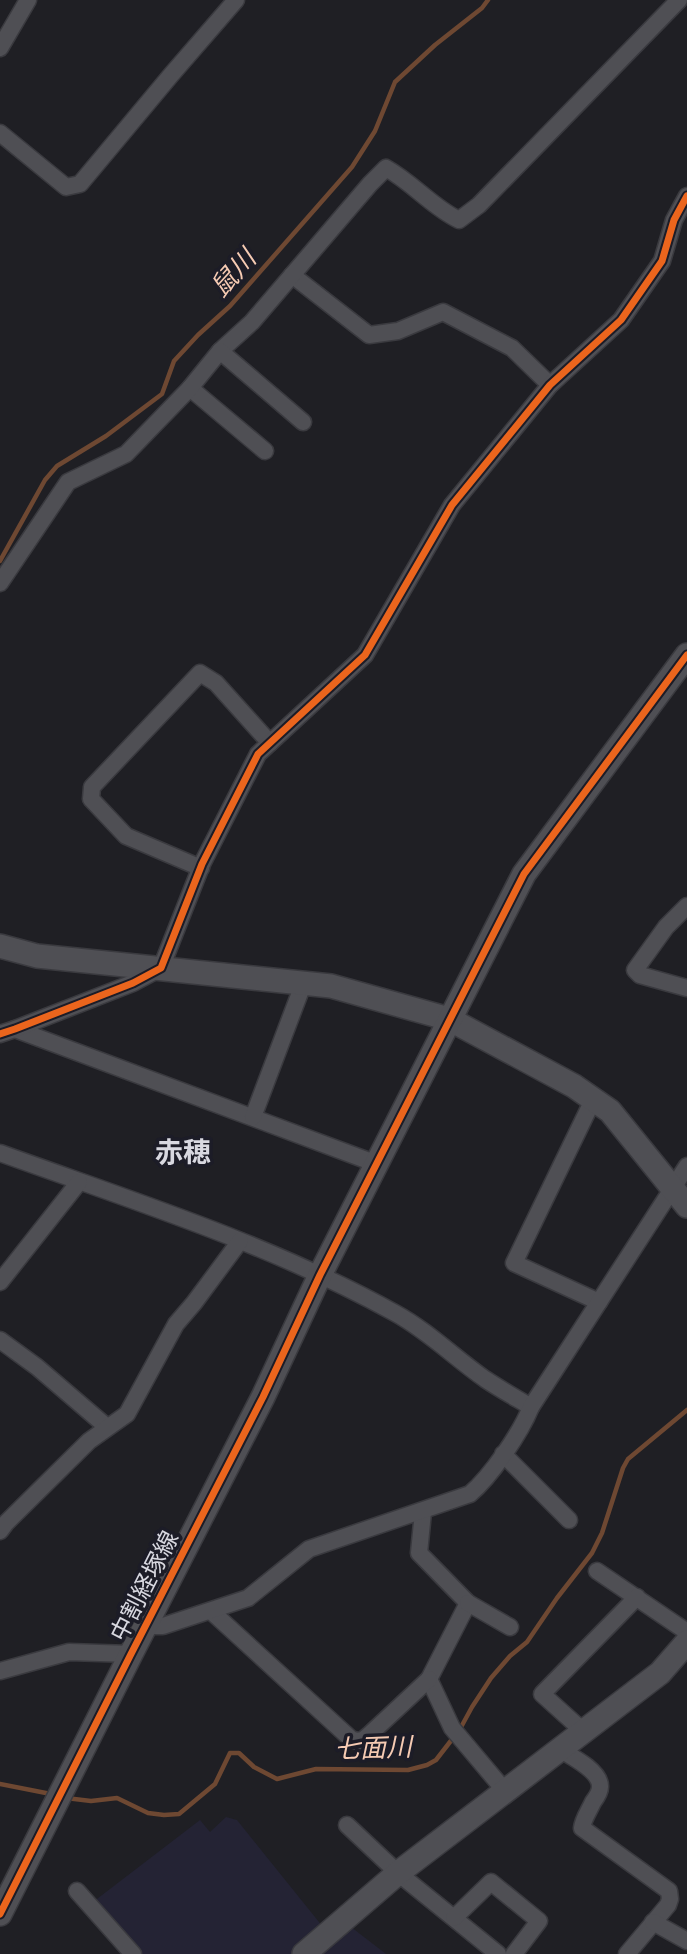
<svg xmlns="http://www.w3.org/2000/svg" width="687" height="1954" viewBox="0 0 687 1954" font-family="Arial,'Noto Sans JP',sans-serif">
	<rect width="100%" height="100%" fill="#1f1f24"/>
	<g fill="#242334">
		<polygon points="226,1817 237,1820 323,1927 292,1954 139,1954 93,1902 200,1820 210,1832"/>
		<polygon points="351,1927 386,1954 319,1954"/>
	</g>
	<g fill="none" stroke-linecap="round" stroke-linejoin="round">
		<g stroke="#6e4832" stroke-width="4.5">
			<polyline points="0,561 45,480 57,466 106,436 162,394 174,361 198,335 230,306 352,167 375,131 395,82 435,45 482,8 488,0"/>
			<polyline points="0,1784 51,1794"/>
			<polyline points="66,1798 91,1801 117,1798 148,1813 164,1815 179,1814 215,1784 230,1753 239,1753 254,1767 277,1779 316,1769 408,1770 427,1765 436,1760 460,1729 472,1707 491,1678 510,1656 527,1642 557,1598 592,1553 602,1533 623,1468 628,1459 687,1410"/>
		</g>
		<g stroke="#3a3a3f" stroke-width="19">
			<g id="street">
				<polyline points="0,48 28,0"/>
				<polyline points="0,133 66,187 80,184 171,75 236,0"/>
				<polyline points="292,275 369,335 398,331 443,312 512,348 550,385"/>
				<path d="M220 351 252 322 370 184 386 168C413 183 432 207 459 220L479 205 679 0"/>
				<polyline points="190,388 265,451"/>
				<polyline points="0,583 68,482 126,454 190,388 220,351 303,422"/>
				<polyline points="201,868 126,836 91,799 92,787 200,673 216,683 270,743"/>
				<polyline points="687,906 666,927 635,970 640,975 687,988"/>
				<polyline points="15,1029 377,1164"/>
				<polyline points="0,1034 15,1029 133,983 161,968 202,864 258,754 365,655 452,505 550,385 621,320 662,261 674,220 687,196"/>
				<polyline points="593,1100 514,1263 599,1302"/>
				<polyline points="253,1117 304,982"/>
				<path d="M0 1153C133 1201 270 1244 395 1313 428 1331 455 1358 485 1379 500 1389 516 1398 531 1407"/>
				<polyline points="0,1282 79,1182"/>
				<polyline points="0,1340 37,1367 107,1427"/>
				<polyline points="503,1454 569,1520"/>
				<polyline points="423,1512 419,1553 468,1603 429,1679 452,1728 505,1791"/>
				<polyline points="0,1531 6,1523 89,1441 127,1414 176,1324 194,1303 240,1241"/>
				<polyline points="597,1571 687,1632"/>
				<polyline points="468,1603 510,1627"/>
				<polyline points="211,1611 351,1739 357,1741 363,1740 370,1734 429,1679"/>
				<path d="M147 1622 154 1626H163L248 1598 309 1549 470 1494C491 1476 520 1434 531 1407L687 1166"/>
				<polyline points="0,1671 69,1652 131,1654"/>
				<polyline points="583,1731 542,1694 637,1597"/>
				<path d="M559 1749C571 1756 601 1771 600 1787 600 1792 596 1798 593 1802 589 1811 583 1819 582 1828L669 1891 670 1899 668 1905 627 1954"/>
				<polyline points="347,1825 398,1873 498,1954"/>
				<polyline points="77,1891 133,1954"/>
				<polyline points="454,1918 491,1882 539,1921 514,1954"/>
				<polyline points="653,1922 687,1941"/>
			</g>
		</g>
		<g stroke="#3a3a3f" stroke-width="26">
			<g id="secondary">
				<polyline points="0,946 37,956 331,986 449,1019 574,1086 610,1111 687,1206"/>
				<polyline points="0,1914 131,1654 263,1397 320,1275 524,874 687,655"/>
				<polyline points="304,1954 398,1873 660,1673 687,1642"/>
			</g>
		</g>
		<use href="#street" stroke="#4f4f54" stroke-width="16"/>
		<use href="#secondary" stroke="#4f4f54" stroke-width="23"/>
		<g stroke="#1c1c27" stroke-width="11">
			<g id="cycleway">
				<polyline points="0,1034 15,1029 133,983 161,968 202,864 258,754 365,655 452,505 550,385 621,320 662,261 674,220 687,196"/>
				<polyline points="0,1914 131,1654 263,1397 320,1275 524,874 687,655"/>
			</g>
		</g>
		<use href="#cycleway" stroke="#eb651d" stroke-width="7"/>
	</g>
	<g text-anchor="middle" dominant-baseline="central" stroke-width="7" stroke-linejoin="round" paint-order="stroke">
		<g font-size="24" fill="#d8d8e0" stroke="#1c1c27">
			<text transform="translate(144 1586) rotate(-63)">中割経塚線</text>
		</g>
		<g font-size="26" font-style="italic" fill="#f6cbb3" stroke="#1c1c27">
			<text transform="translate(233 273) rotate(-48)">鼠川</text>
			<text transform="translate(373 1748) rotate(-2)">七面川</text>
		</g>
		<g font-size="28" font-weight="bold" fill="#d8d8e0" stroke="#1c1c27">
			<text x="183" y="1152">赤穂</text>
		</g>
	</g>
</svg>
